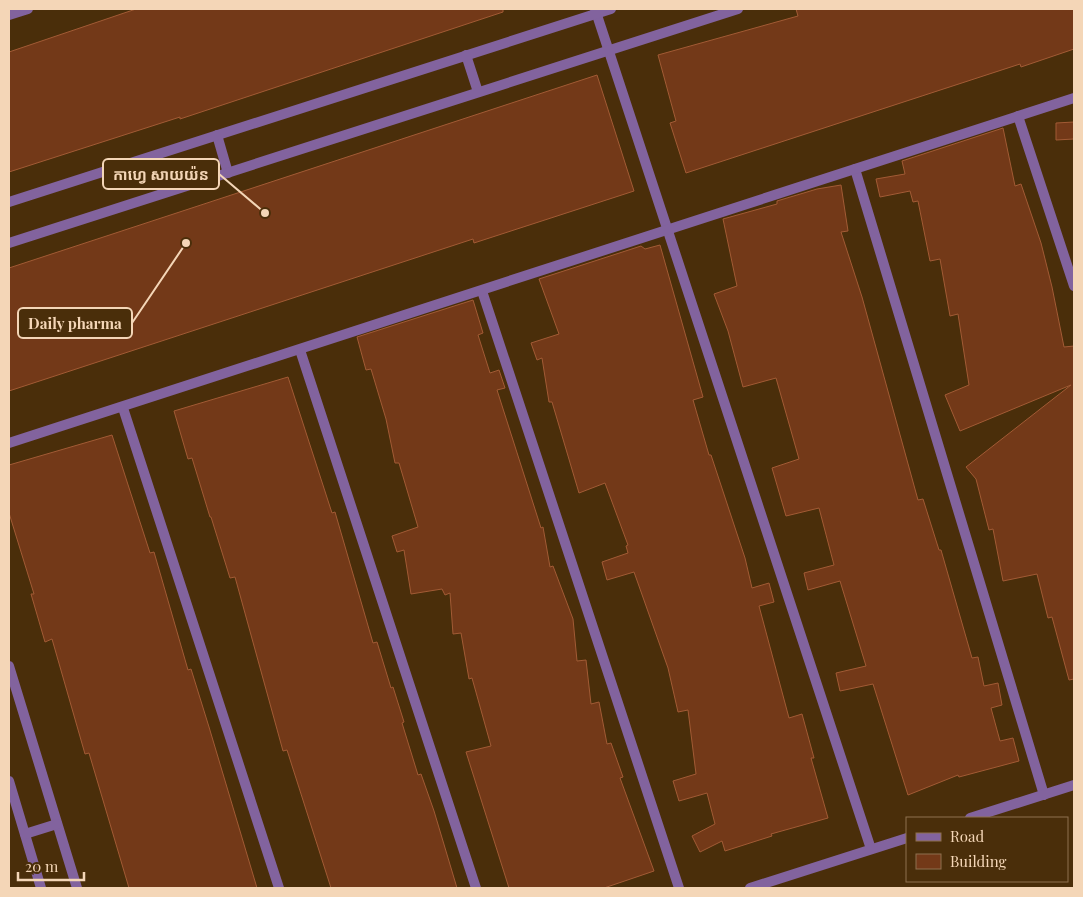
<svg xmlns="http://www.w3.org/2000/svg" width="1083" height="897" viewBox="0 0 1083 897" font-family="'Playfair Display','Noto Sans Khmer',serif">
	<rect width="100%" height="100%" fill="#4a2e0a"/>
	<g fill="#733918" stroke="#a25b35">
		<polygon points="136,9 503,9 503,12 180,119 180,117 9,172 9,52"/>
		<polygon points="796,9 1074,9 1074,49 1021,67 1020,64 686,173 670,123 676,121 658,55 798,16"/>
		<polygon points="597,75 634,191 474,243 473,239 9,391 9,268"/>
		<polygon points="1074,122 1074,139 1056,140 1056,123"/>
		<polygon points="1003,128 1015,186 1021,184 1041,243 1052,287 1064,347 1074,346 1074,679 1069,680 1052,617 1048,618 1037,574 1003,581 993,529 989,530 976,479 966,467 1071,385 960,431 945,395 969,385 958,314 950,316 940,259 930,261 918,201 913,202 910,191 880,197 876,179 905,174 902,161"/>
		<polygon points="841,185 848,231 841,232 862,297 918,500 923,499 939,550 941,550 972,658 978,657 984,686 998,683 1002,705 991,708 1000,741 1013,738 1019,761 959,777 958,775 908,795 873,684 840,691 836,673 866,666 840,581 808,590 804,573 834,565 819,508 786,516 772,468 799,459 776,378 743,387 728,331 714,294 737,286 723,219 777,204 777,201 817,189"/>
		<polygon points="660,245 703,397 693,400 709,455 711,455 745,558 752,588 769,583 774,602 759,606 789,718 802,714 814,758 811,758 828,818 771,834 772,836 725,851 722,841 700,852 692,836 715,824 707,793 679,801 673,781 696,774 688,710 678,712 668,668 634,572 607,580 602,562 628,553 626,546 628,545 605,483 579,493 552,402 549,402 542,358 537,360 531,343 559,334 539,279 641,246 645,249"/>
		<polygon points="473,300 483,333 478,335 490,373 499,370 505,388 497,390 541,528 543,527 550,567 553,566 573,619 577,661 586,660 591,704 599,702 607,744 611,743 623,777 620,778 654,871 604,888 509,888 466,752 491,746 472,678 469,679 461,633 453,634 450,593 445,595 442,589 411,594 404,550 397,552 392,536 418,527 399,463 395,463 386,419 371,369 366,370 357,337"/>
		<polygon points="288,377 332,513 335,512 373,643 377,642 391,688 393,687 404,722 402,723 418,775 421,774 434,811 457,888 331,888 287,750 283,751 235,577 230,578 211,517 210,517 192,458 188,459 174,411"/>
		<polygon points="112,435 150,553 154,552 188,670 191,669 209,727 257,888 129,888 89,753 85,754 52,639 45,642 31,594 34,594 9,513 9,465"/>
	</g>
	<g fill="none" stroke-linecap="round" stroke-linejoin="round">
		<g stroke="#82639e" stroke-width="10">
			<polyline points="595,9 871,849"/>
			<polyline points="9,15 28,9"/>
			<polyline points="466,55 478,92"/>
			<polyline points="1018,116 1074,286"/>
			<polyline points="217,135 228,173"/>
			<polyline points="855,169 1044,795"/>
			<polyline points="9,202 611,9"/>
			<polyline points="9,243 738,9"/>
			<polyline points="482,291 679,888"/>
			<polyline points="300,350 476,888"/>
			<polyline points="123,408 279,888"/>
			<polyline points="9,443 1074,98"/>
			<polyline points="9,666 77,888"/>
			<polyline points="9,781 41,888"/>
			<polyline points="970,818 1074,785"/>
			<polyline points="25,834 57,824"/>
			<polyline points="750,888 907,838"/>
		</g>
	</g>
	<path fill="none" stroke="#f4d6b7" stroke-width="2" d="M265 213L219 174M186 243L132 323"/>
	<g fill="#f4d6b7" stroke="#4a2e0a" stroke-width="2">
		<circle cx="265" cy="213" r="5"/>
		<circle cx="186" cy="243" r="5"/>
	</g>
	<g fill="#4a2e0a" stroke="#f4d6b7" stroke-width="2">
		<rect x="103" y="159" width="116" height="30" rx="5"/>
		<rect x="18" y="308" width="114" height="30" rx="5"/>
	</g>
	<g font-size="15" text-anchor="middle" font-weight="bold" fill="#f4d6b7">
		<text x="161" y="180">កាហ្វេ សាយយ៉ន</text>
		<text x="75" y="329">Daily pharma</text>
	</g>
	<rect width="1083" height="897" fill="none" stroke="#f4d6b7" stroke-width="20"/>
	<rect x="906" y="817" width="162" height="65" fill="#4a2e0a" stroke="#8e714f"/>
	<rect x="916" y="833" width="25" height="8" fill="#82639e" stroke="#8e714f"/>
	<text x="950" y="842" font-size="15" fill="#f4d6b7">Road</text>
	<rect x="916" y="854" width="25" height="15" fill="#733918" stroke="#8e714f"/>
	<text x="950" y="867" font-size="15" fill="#f4d6b7">Building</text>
	<path d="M18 872v8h66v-8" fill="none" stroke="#f4d6b7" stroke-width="2.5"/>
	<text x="25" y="872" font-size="15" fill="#f4d6b7" stroke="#4a2e0a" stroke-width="4" paint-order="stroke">20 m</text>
</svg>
